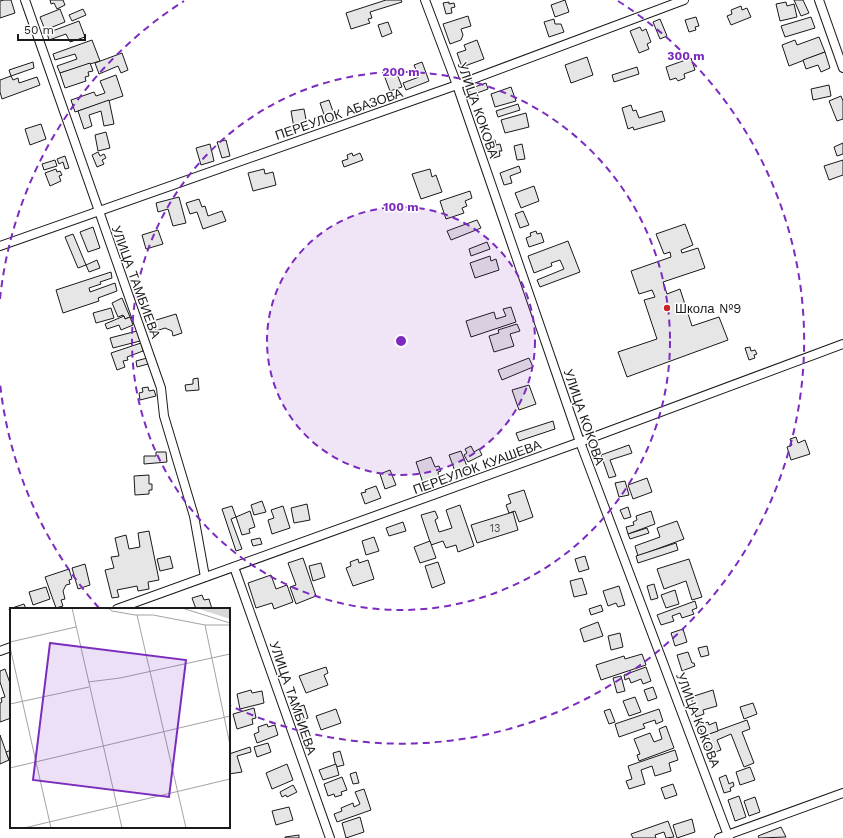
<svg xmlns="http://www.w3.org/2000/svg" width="843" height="838" viewBox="0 0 843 838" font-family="'Work Sans',sans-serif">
	<rect width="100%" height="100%" fill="#fff"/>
	<g fill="#e6e6e6" stroke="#1a1a1a">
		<polygon points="4,0 11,0 15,13 0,18 0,1"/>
		<polygon points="50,0 63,0 65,5 57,9 54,3 51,4"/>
		<polygon points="386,0 401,0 402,2 370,12 372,18 368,19 370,23 351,29 346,13"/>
		<polygon points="565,0 569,12 555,17 551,5"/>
		<polygon points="794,0 803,0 809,13 801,16"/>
		<polygon points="449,2 449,4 454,3 455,7 451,8 452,13 446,14 443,3"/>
		<polygon points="786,2 787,6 794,4 797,17 780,21 776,4"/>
		<polygon points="741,6 742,10 747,8 751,17 731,25 727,16 732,14 731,10"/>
		<polygon points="60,9 65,22 45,30 40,17"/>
		<polygon points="83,9 86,15 72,21 69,15"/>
		<polygon points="468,16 471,26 461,29 463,35 461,40 450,44 443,24"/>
		<polygon points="696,17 699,26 695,27 696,30 689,32 685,20"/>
		<polygon points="811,17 815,28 785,37 781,26"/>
		<polygon points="554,19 555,24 561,24 564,32 549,37 544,22"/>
		<polygon points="660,19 667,36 660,39 653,22"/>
		<polygon points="79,21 85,37 70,42 66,34 49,40 47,33"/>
		<polygon points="388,22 392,33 382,37 378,25"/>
		<polygon points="640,27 642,31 646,29 651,42 647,44 649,49 639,53 630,31"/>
		<polygon points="819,37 825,52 789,66 782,45 795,40 797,45"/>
		<polygon points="92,40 100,61 60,73 57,66 77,59 75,54 55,60 53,54"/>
		<polygon points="477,40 484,59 462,67 457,53 466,50 464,45"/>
		<polygon points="825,52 830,68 821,72 818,65 806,69 803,60"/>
		<polygon points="122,53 128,70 121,73 118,66 99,74 95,63"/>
		<polygon points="587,57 593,75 571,83 565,65"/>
		<polygon points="691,58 695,70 684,74 685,78 678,81 676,78 670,80 666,67"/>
		<polygon points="33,62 34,68 11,76 9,70"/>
		<polygon points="422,62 429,81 406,90 403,83 419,77 414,65"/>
		<polygon points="90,63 93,71 88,72 89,76 85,77 86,81 65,88 60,73"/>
		<polygon points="637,67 639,74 614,82 612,75"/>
		<polygon points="396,71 402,87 390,91 384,75"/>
		<polygon points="116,75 123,96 75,112 71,100 94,92 96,96 105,93 100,81"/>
		<polygon points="11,76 13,80 18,78 19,83 37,77 40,85 2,99 0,92 0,80"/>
		<polygon points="486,83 488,89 477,93 479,100 473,103 469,89"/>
		<polygon points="829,85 831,96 813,100 811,89"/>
		<polygon points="511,87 516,101 495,107 491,94"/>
		<polygon points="841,96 843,101 843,119 837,121 829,101"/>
		<polygon points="109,100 114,124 104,126 101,111 89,115 92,126 84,129 78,111"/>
		<polygon points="329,100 336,120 327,123 320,103"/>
		<polygon points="518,104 520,110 498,117 496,111"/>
		<polygon points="631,105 633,111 636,110 639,118 662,111 665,121 634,130 633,127 628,129 622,108"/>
		<polygon points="304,109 307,125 294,128 291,111"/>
		<polygon points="526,113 529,127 505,133 501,120"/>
		<polygon points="41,124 46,139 30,145 25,129"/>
		<polygon points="106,132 110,148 98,151 95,135"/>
		<polygon points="226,140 230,156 222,158 217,142"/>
		<polygon points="495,140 496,145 500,144 502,151 499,151 500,156 493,158 488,142"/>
		<polygon points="843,143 843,154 837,156 834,147"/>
		<polygon points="210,144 214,161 201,165 196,148"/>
		<polygon points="522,144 525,159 517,160 514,146"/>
		<polygon points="98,152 100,156 104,154 106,158 102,160 104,164 97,167 92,155"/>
		<polygon points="352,153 353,156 360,153 363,160 344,167 342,161 348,159 347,155"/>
		<polygon points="65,156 69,168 65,169 63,162 59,164 57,159"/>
		<polygon points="55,160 57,166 44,170 42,164"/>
		<polygon points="843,160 843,175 829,180 824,166"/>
		<polygon points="519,166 521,172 510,176 512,183 504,185 500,173"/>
		<polygon points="56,169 57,172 60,171 62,175 59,176 61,181 50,186 45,173"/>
		<polygon points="264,169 265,174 273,172 276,185 253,191 248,173"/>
		<polygon points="430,169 432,177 436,175 442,192 421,199 412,174"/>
		<polygon points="534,186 539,201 521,208 515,193"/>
		<polygon points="470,191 472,198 465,201 467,206 462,208 464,213 446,219 440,201"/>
		<polygon points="179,197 186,223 173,226 168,209 158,212 156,203"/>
		<polygon points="199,199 202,207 205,206 208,216 222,211 226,221 203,229 197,212 190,214 186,203"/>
		<polygon points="523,211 529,225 520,228 515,214"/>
		<polygon points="477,220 481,228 451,240 447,231"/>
		<polygon points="685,224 693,245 681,250 682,253 698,248 705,268 663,282 667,294 680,289 692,326 719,317 728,340 627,377 618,352 657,339 644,300 655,297 652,290 639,294 631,271 671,257 670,252 664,254 656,234"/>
		<polygon points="93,227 100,248 88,252 80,232"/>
		<polygon points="158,230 163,244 146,249 142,235"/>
		<polygon points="536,231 537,234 541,233 544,242 529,247 526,238 531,236 530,233"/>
		<polygon points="73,234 86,265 78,268 65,237"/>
		<polygon points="568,241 580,272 540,287 537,280 564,269 560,260 551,263 552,266 534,273 528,256"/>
		<polygon points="487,242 490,249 471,256 469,249"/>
		<polygon points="490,256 491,261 496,259 499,270 475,278 470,263"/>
		<polygon points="97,260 100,268 89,272 86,265"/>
		<polygon points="111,272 112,278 100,282 101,284 89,288 90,292 115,283 117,291 98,298 99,301 63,313 56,290"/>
		<polygon points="122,298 130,317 125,319 123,315 118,317 112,303"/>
		<polygon points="511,307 516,322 471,337 466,321 494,312 496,319 506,316 503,309"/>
		<polygon points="111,308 114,318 96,323 93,313"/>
		<polygon points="176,314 182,333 173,336 172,331 165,328 156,331 153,321"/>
		<polygon points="124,316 125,319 130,317 133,325 121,330 119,325 107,329 105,324"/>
		<polygon points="517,324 520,331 510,334 514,346 494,352 489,336 499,333 498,330"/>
		<polygon points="137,331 140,341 113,348 110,338"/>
		<polygon points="141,343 143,351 127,357 128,360 123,361 125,367 117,370 111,353"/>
		<polygon points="750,347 751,351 755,350 757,354 754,355 755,358 749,360 745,348"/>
		<polygon points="147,358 148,364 137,367 136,361"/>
		<polygon points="529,358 533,367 502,380 498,370"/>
		<polygon points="198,378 199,390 186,391 185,385 193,384 193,379"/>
		<polygon points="529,385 536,404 519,410 512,390"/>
		<polygon points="148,387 149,391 154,390 156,396 140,400 139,393 143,392 142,388"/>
		<polygon points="553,421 555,429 519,441 516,433"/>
		<polygon points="796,437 798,443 805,440 810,454 791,460 787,447 792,445 790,439"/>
		<polygon points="629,445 632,453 610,460 616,476 609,478 601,455"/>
		<polygon points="471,446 474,452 479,449 482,455 468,462 464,455 467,453 465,449"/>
		<polygon points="461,451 468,469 456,474 449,455"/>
		<polygon points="156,452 166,452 167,462 144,464 144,456 156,456"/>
		<polygon points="431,457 435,467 439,466 441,471 438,472 439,478 423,483 416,462"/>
		<polygon points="390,470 396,485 385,489 380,474"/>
		<polygon points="149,475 149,484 152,484 152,490 149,490 149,494 135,495 134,476"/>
		<polygon points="647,478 652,492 633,499 628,485"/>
		<polygon points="625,481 629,495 619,497 615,483"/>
		<polygon points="376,486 381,498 365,504 361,493 366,492 365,490"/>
		<polygon points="524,490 533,517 519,522 515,511 509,513 506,505 511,503 508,495"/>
		<polygon points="262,501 266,512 254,515 251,505"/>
		<polygon points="307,504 310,520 294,523 291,508"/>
		<polygon points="460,505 474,546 458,552 456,545 446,548 443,541 431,545 421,515 435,511 438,518 435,520 439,532 452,528 446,510"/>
		<polygon points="232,506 236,517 231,519 242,549 236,551 222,509"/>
		<polygon points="283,506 290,528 272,534 268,520 274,518 271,510"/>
		<polygon points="628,507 631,517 624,519 620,510"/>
		<polygon points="250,511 255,527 249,529 250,533 242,535 236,517"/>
		<polygon points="651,511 655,524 628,534 626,527 634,525 633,522 637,520 636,516"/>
		<polygon points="513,512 518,530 477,543 471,525"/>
		<polygon points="677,521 684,539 638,556 635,546 660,537 657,528"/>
		<polygon points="403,522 406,531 389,536 386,528"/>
		<polygon points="647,528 649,533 630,539 628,534"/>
		<polygon points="149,531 159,580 148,582 149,589 138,591 137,586 117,590 119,597 112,598 105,570 114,568 111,557 119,556 115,538 126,535 129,549 140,547 138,533"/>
		<polygon points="374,537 379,551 366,555 362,541"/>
		<polygon points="260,538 262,544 253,546 251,540"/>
		<polygon points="430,541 436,558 420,563 414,547"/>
		<polygon points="676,543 678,550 638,563 636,556"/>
		<polygon points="170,556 173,568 160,571 157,559"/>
		<polygon points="585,556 589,569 579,572 575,559"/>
		<polygon points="303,558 316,596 296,604 290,587 296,585 288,563"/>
		<polygon points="358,559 359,563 368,560 374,579 353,586 346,568 351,566 350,562"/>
		<polygon points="689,559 702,597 692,600 686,581 664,589 657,569"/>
		<polygon points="438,562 445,583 432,588 425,566"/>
		<polygon points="321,563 325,577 313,581 309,566"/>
		<polygon points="85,564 90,585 78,589 72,568"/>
		<polygon points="69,569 72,579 69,580 70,584 66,585 63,591 65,599 61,600 63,606 56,608 45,577"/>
		<polygon points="271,575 276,589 287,585 293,602 274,609 272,603 256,608 248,583"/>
		<polygon points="582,578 587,594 574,597 570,581"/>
		<polygon points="654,584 658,598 651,600 647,586"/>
		<polygon points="619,586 625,605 618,607 616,603 608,606 603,591"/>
		<polygon points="46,587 50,599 33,605 29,592"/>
		<polygon points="675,590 679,604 666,608 661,595"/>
		<polygon points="202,595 204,600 209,599 212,609 196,609 192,598"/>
		<polygon points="695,601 697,608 692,610 694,614 682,618 680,613 672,616 674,621 661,625 657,615"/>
		<polygon points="24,604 26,609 11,609 11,615 9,609"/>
		<polygon points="601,605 603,611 591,615 589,609"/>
		<polygon points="598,622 603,636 584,642 580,629"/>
		<polygon points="683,629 687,642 675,646 671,633"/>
		<polygon points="620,633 623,647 611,650 608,636"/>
		<polygon points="707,646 709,655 701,657 698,648"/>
		<polygon points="688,652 692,663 694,663 695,666 682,671 677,655"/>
		<polygon points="642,654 646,665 601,680 596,665 624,656 625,659"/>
		<polygon points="326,667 328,673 324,675 328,685 306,693 299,676"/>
		<polygon points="646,667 651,681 643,684 641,679 631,683 629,678 625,680 624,675"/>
		<polygon points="5,669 11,686 11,718 0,722 0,703 2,702 1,698 5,697 0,682 0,671"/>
		<polygon points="621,676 625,691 617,693 613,678"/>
		<polygon points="653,687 657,698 648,701 644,690"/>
		<polygon points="251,690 252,693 262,691 264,703 240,709 237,694"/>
		<polygon points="713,690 717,706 703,710 704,714 696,717 691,697"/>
		<polygon points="635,697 641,712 629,716 623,701"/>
		<polygon points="753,703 757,714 744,719 740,707"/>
		<polygon points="304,705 308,718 300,721 295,708"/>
		<polygon points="254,708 256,718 252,719 253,724 237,729 233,714"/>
		<polygon points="336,709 341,723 321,730 316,716"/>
		<polygon points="610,709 615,722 609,724 604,711"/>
		<polygon points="659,709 663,721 656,724 655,720 643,724 645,728 619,737 615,724"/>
		<polygon points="747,720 750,729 742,732 754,763 744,767 731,734 717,740 721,750 709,754 703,736"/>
		<polygon points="708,722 709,725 716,722 718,731 703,736 699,725"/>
		<polygon points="267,724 268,727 275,725 278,735 257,743 254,734 259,732 258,727"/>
		<polygon points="666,726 674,748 639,761 637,755 640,754 634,739 650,733 654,742 662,739 659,729"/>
		<polygon points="0,735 9,760 0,764"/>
		<polygon points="268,743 271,752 257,757 254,747"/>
		<polygon points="250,747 251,752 237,756 242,772 229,774 229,754"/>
		<polygon points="11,750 11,760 9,760 6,752"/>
		<polygon points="675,750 678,760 669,763 671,771 655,776 652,766 641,770 645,784 629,789 626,781 632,779 628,766"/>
		<polygon points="340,751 344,765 336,767 333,753"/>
		<polygon points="287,764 293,780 272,789 266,773"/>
		<polygon points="336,764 339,775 323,780 319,770"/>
		<polygon points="750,767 755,780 740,785 736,772"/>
		<polygon points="356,772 359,783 353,784 350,774"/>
		<polygon points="726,775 729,784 733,782 734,786 730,788 731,791 724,793 719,778"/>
		<polygon points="342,777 347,790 341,792 342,795 335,797 334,794 328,796 324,784"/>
		<polygon points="673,784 677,795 665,799 661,788"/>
		<polygon points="293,785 297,792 287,797 286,795 282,797 280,792"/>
		<polygon points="364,789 371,810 337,822 334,814 342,811 341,808 353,803 354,807 360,804 355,792"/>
		<polygon points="739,796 746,817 735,821 728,800"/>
		<polygon points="755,797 760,812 749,816 744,801"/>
		<polygon points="289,807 293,820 276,825 272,811"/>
		<polygon points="360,817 364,832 346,838 342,823"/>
		<polygon points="692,819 695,832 677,838 673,825"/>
		<polygon points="668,821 674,837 666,838 664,832 655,835 656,838 633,838 631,834"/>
		<polygon points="781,827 786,837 759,838 758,836"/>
		<polygon points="299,835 299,838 285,838 285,837"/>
	</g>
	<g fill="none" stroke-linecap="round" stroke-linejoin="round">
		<g stroke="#1a1a1a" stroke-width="10">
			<g id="minor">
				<polyline points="25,0 161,388 164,416 194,516 205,577"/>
				<polyline points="425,0 457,85 580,442 729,838"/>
				<polyline points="819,0 843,68"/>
				<polyline points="0,246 457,85 684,0"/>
				<polyline points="234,567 330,838"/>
				<polyline points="117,609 580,442 843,344"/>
				<polyline points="0,651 11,647"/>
				<polyline points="719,838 843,793"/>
			</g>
		</g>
		<use href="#minor" stroke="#fff" stroke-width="8"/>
	</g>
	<circle cx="401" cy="341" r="134" fill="#7b2cbf" fill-opacity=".12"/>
	<g fill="none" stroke="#7b2cbf" stroke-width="2" stroke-dasharray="7 5">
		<circle cx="401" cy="341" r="134"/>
		<circle cx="401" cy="341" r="269"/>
		<path d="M99 608A403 403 0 0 1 0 383M0 299A403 403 0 0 1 184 1M618 1A403 403 0 0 1 231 706"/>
	</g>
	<circle fill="#c62828" stroke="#fff" stroke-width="1.5" cx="667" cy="308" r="4"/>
	<g text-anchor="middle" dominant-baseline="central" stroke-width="3" stroke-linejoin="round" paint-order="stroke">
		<g font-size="11" fill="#4d4d4d">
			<text x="495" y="528">13</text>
		</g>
		<g font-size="13" fill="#1a1a1a" stroke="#fff">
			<text transform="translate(478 110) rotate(71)">УЛИЦА КОКОВА</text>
			<text transform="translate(339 114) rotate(-19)">ПЕРЕУЛОК АБАЗОВА</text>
			<text transform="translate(136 282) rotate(70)">УЛИЦА ТАМБИЕВА</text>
			<text transform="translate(584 417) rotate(71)">УЛИЦА КОКОВА</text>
			<text transform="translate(477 467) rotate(-20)">ПЕРЕУЛОК КУАШЕВА</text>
			<text transform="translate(293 698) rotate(71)">УЛИЦА ТАМБИЕВА</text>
			<text transform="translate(698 720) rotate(69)">УЛИЦА КОКОВА</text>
		</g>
		<g font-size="13" fill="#1a1a1a" stroke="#fff" text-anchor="start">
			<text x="675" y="308">Школа №9</text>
		</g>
	</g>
	<g transform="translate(10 608)">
		<rect width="220" height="220" fill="#fff"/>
		<path d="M186 0H220V11Z" fill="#d7d7d7"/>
		<path fill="none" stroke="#a3a3a3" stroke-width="1" d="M62 0 112 220M98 0 102 3 125 7H143L195 17H220M172 0 220 15M127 7 176 220M195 17 220 137M0 34 66 19M0 39 41 220M78 74 110 70 220 46M0 96 79 79M0 160 220 108M14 220 220 171"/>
		<path fill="#7b2cbf" fill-opacity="0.15" stroke="#7b2cbf" stroke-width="2" d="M40 35 176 52 159 189 23 172Z"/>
		<rect width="220" height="220" fill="none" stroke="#1a1a1a" stroke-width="2"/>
	</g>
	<circle cx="401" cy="341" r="6" fill="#7b2cbf" stroke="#fff" stroke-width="2"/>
	<g font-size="12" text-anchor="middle" font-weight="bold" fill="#7b2cbf" stroke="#fff" stroke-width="3" stroke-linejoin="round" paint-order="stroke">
		<text x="686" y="60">300 m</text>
		<text x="401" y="76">200 m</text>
		<text x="401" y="211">100 m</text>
	</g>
	<path d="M18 34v6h67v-6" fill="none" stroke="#1a1a1a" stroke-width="2"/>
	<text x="24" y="34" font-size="12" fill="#1a1a1a" stroke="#ffffff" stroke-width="3" paint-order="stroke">50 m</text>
</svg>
